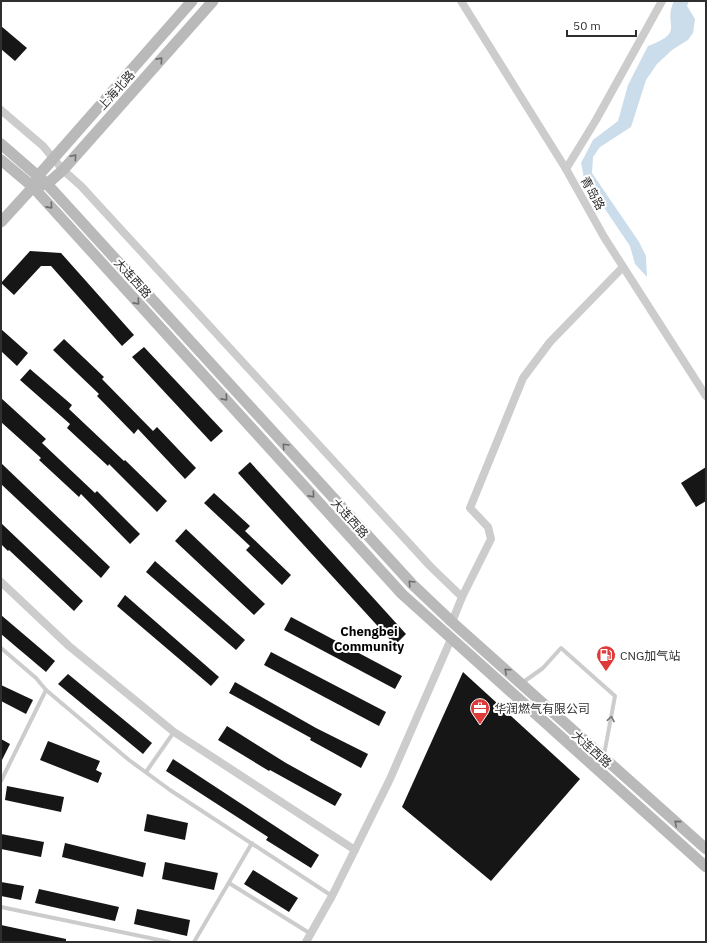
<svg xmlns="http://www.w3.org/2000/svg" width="707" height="943" viewBox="0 0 707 943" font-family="'IBM Plex Sans','Noto Sans SC',sans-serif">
	<rect width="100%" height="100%" fill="#fff"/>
	<path fill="#cbdceb" d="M674 1H689L687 6 695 19 693 33 688 40 672 50 657 64 646 80 631 127 600 147 593 157 592 173 639 242 646 256 647 277 635 264 630 246 584 178 581 163 593 140 618 121 628 85 648 46C687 31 662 26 674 1Z"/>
	<g fill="#161616">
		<polygon points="1,26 27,48 15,61 1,49"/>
		<polygon points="30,251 61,253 134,335 122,346 51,266 41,266 14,295 1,283"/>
		<polygon points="1,329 28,353 17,366 1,351"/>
		<polygon points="64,339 104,377 102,379 153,431 157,427 196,468 185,479 138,429 134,434 97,396 99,394 53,350"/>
		<polygon points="144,347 223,431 211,442 132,357"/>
		<polygon points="30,369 72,405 69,409 124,461 125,460 167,501 157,512 109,464 108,466 67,428 70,424 20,380"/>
		<polygon points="1,398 46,439 42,443 95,493 97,491 140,534 130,544 81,494 79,497 39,460 41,458 1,422"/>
		<polygon points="250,462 406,634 395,645 238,473"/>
		<polygon points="1,463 110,567 101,578 1,484"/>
		<polygon points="706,467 706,501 696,507 681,483"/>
		<polygon points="214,493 250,526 245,531 291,575 282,585 246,550 250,546 204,503"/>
		<polygon points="1,523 83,601 74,611 9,550 8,551 1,544"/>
		<polygon points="186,529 265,604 254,615 175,541"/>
		<polygon points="155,561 245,640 236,650 146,572"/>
		<polygon points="125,595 219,677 211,686 117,606"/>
		<polygon points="1,615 55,661 46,672 1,634"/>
		<polygon points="291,617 402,676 395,689 284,630"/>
		<polygon points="271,652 386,712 379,726 264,665"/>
		<polygon points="463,672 580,779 491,881 402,807"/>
		<polygon points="68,674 152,743 143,754 58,684"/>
		<polygon points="235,682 316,728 368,754 361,768 310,740 311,738 229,693"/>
		<polygon points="1,685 33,700 26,714 1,701"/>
		<polygon points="227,726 286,763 342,794 335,806 270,770 269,771 218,740"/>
		<polygon points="1,739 10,744 1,762"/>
		<polygon points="48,741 100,761 96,770 102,773 98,783 40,760"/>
		<polygon points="173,759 319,855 311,868 266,840 268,837 166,771"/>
		<polygon points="7,786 64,797 61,812 5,800"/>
		<polygon points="147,814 188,823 185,840 144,831"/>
		<polygon points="1,834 44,842 41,857 1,849"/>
		<polygon points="65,843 146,863 143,877 62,857"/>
		<polygon points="165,862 218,873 214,890 162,879"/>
		<polygon points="253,870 298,898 289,912 244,884"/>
		<polygon points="1,882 24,886 21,900 1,896"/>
		<polygon points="39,889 119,907 115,921 35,903"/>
		<polygon points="137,909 190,920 187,936 134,924"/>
		<polygon points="1,925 66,939 66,942 1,942"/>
	</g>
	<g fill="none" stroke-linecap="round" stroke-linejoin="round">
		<g stroke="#ccc" stroke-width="4">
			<polyline points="1,648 36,678 46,690 129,760 170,790 332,896"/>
			<polyline points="522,683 543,668 561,648 615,696 604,755"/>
			<polyline points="146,772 174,732"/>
			<polyline points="1,781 46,690"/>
			<polyline points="229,883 311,934"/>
			<polyline points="1,907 169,942"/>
			<polyline points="194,942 252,843"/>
		</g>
		<g stroke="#ccc" stroke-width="8">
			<polyline points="461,1 566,169 604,237 706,396"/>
			<polyline points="1,110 43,146 63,170 81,186 430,566 462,597 452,622"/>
			<polyline points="566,169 596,120 662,1"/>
			<polyline points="1,582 69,646 174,732 355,850"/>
			<polyline points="462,597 491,539 488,527 470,508 523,378 550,342 623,267"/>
			<polyline points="306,942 332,896 390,779 451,639"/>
		</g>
		<g stroke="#b9b9b9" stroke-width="11">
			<polyline points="1,144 47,184 412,584 452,622 706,849"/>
			<polyline points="1,160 33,187 402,594 706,867"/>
			<polyline points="41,185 47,184 63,170 213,1"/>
			<polyline points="1,222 33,187 38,176 192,1"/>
		</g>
	</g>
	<defs><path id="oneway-chevron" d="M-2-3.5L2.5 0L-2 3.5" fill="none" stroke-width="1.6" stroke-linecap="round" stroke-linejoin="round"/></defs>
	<g stroke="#6d6d6d">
		<use href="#oneway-chevron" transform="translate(160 60) rotate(-48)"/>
		<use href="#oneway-chevron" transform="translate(74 157) rotate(-49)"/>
		<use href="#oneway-chevron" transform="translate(50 206) rotate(48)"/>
		<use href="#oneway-chevron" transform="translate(137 302) rotate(48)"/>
		<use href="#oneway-chevron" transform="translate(225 398) rotate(48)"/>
		<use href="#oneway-chevron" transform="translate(285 446) rotate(-133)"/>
		<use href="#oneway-chevron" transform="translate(312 495) rotate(48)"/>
		<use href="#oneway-chevron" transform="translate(411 583) rotate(-134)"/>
		<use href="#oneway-chevron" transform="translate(507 671) rotate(-138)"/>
		<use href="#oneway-chevron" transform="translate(677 823) rotate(-139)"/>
	</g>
	<use stroke="#767676" href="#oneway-chevron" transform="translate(611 719) rotate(-79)"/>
	<defs>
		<g id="fuel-pin" transform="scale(1)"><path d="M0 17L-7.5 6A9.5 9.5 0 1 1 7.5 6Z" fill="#de3a39" stroke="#fff"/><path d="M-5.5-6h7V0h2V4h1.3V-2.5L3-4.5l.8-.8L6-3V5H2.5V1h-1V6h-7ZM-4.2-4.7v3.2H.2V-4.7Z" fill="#fff"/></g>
		<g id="office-pin" transform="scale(1)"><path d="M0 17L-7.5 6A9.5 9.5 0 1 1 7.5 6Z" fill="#de3a39" stroke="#fff"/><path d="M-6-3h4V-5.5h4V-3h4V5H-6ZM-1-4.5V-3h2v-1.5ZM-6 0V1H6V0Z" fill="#fff"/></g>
	</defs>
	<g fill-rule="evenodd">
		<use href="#fuel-pin" x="606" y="655"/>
		<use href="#office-pin" x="480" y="708"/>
	</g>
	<g text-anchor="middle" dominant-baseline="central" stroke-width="4" stroke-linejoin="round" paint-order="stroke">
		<g font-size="12" fill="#2f2f2f" stroke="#fff">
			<text transform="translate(116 90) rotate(-48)">上海北路</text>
			<text transform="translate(593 193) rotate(61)">青岛路</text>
			<text transform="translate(133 278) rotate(48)">大连西路</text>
			<text transform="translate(350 518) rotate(48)">大连西路</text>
			<text transform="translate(592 749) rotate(42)">大连西路</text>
		</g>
		<g font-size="12" fill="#2f2f2f" stroke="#fff" text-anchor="start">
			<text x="620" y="655">CNG加气站</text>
			<text x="494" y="708">华润燃气有限公司</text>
		</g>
		<g font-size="13" font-weight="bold" fill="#000" stroke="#fff">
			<text x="369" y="631">Chengbei<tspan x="369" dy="15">Community</tspan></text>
		</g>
	</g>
	<rect width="707" height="943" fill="none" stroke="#2f2f2f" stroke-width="4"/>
	<path d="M567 30v6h69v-6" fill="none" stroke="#2f2f2f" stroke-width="2"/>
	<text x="573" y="30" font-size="12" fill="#2f2f2f" stroke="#ffffff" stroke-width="3" paint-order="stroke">50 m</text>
</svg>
